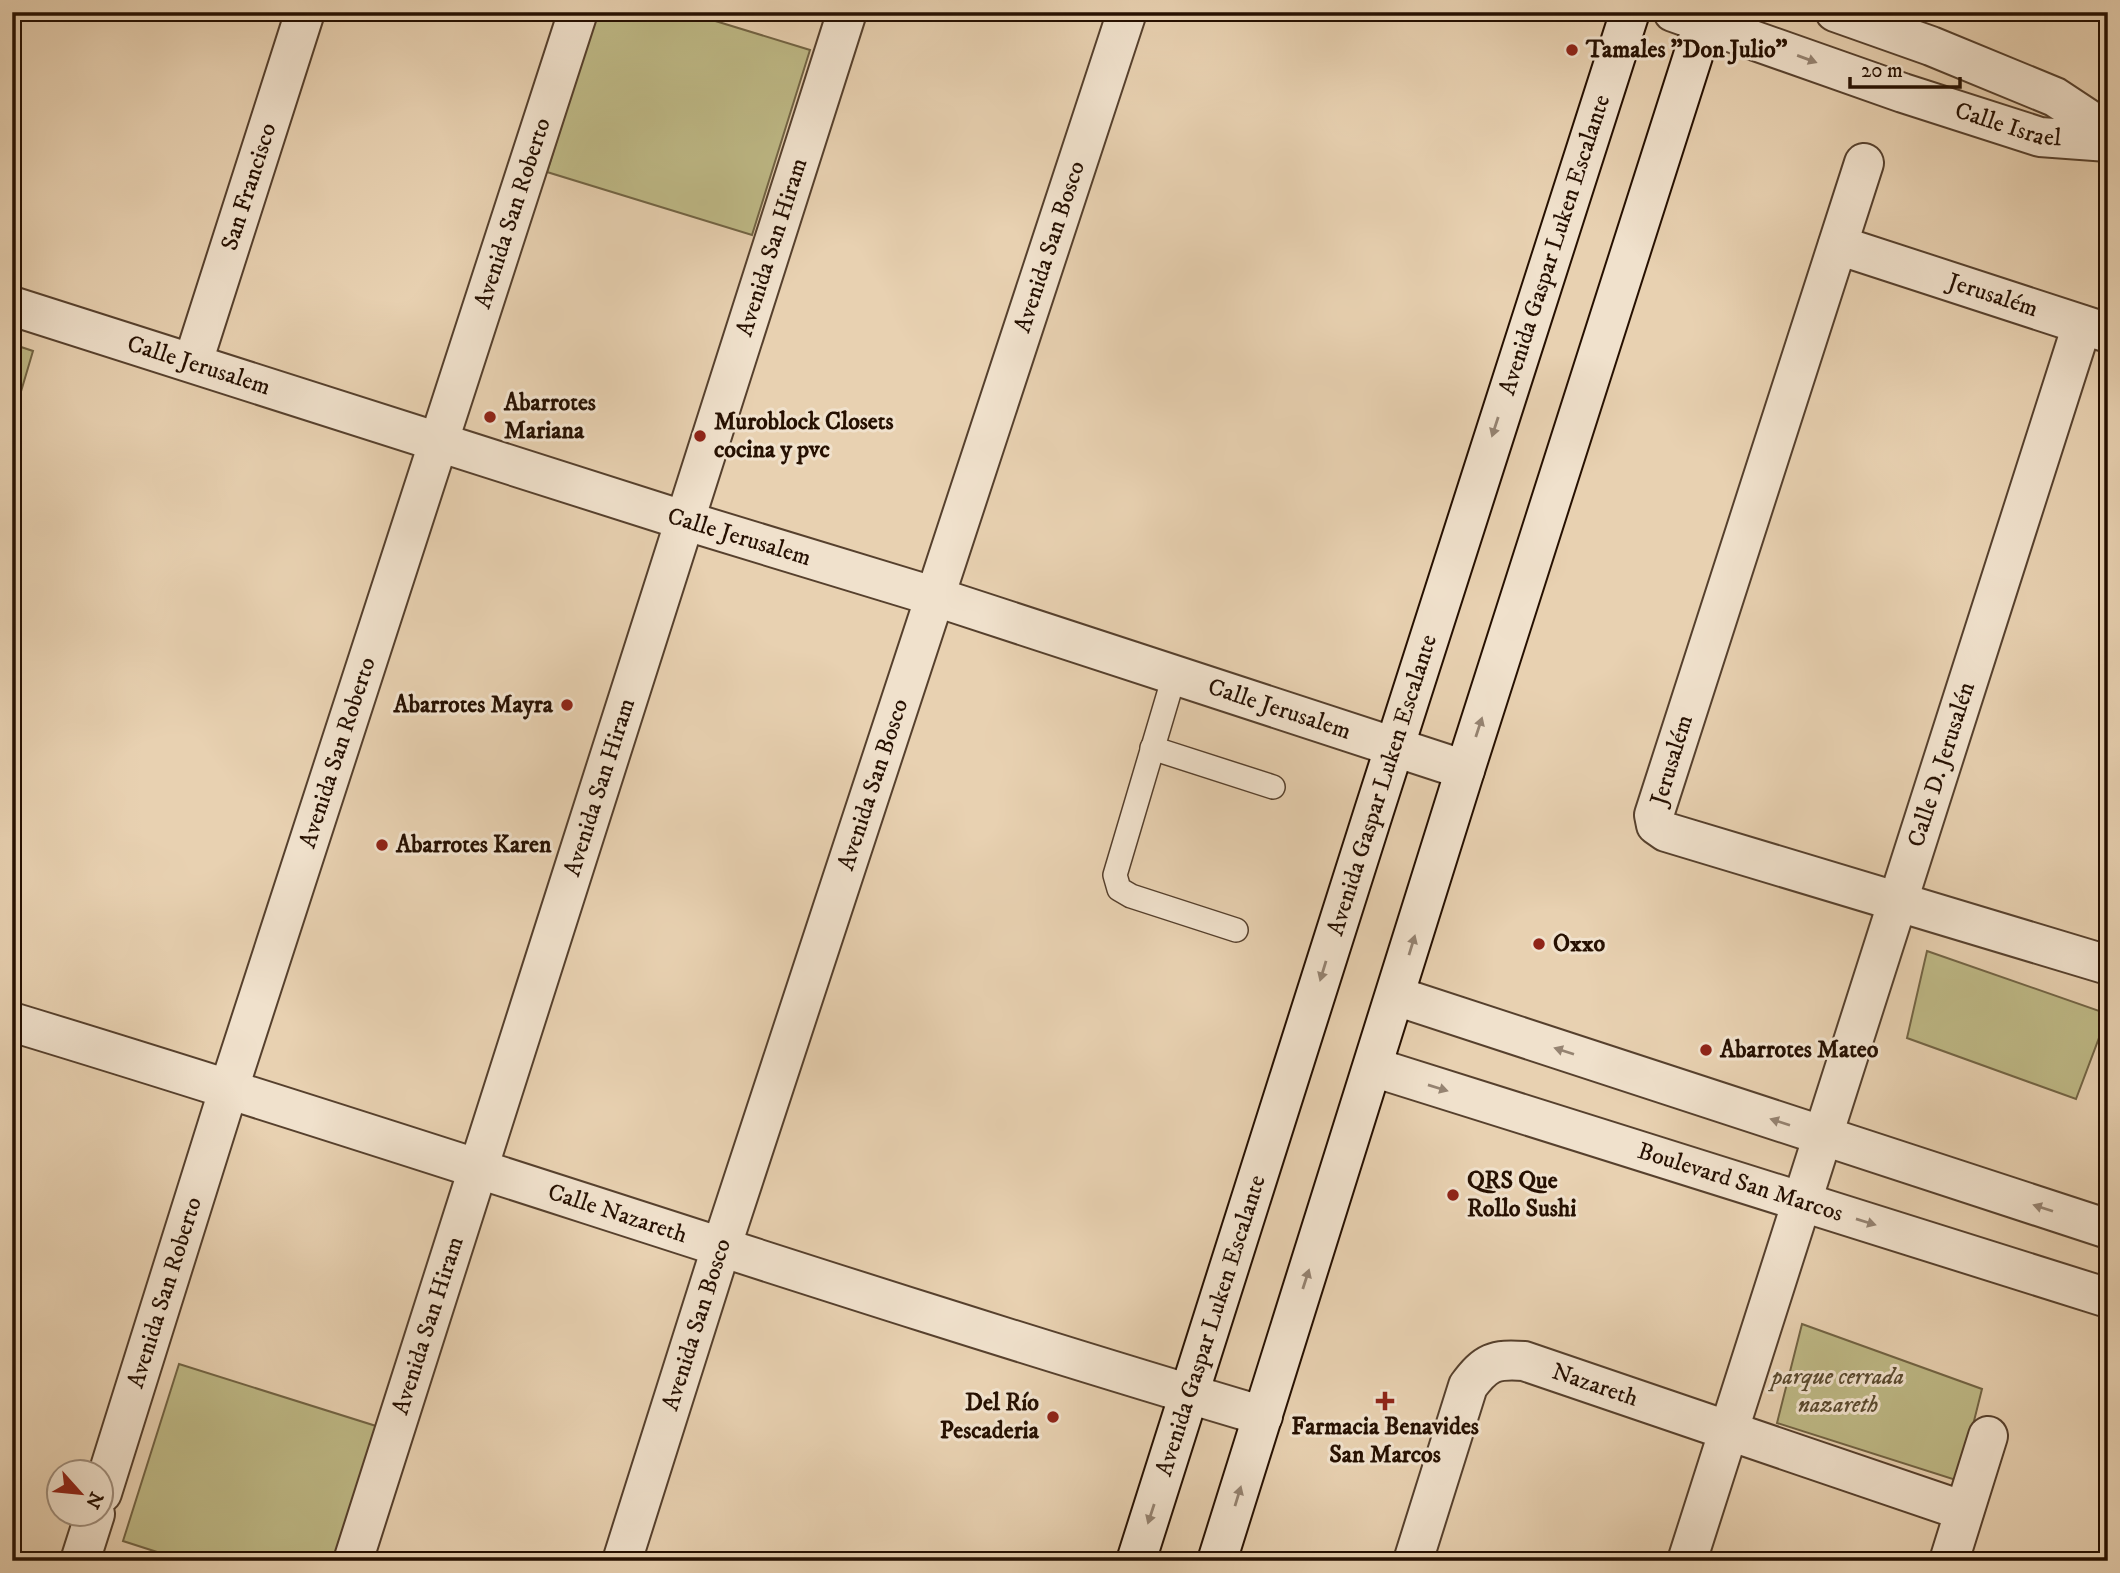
<svg xmlns="http://www.w3.org/2000/svg" width="2120" height="1573" viewBox="0 0 2120 1573" font-family="'IM FELL DW Pica',serif">
	<rect width="100%" height="100%" fill="#e8d1b1"/>
	<filter id="stains"><feTurbulence type="fractalNoise" baseFrequency=".00286" numOctaves="4"/><feColorMatrix values="0 0 0 0 .2 0 0 0 0 .09 0 0 0 0 .02 0 0 0 .5 -.17"/></filter>
	<radialGradient id="worn" r=".72"><stop offset=".6" stop-color="#630" stop-opacity="0"/><stop offset="1" stop-color="#630" stop-opacity=".3"/></radialGradient>
	<g fill="#beb986" stroke="#726444" stroke-width="2">
		<polygon points="597,12 686,12 810,50 752,235 547,172"/>
		<polygon points="12,344 33,351 12,422"/>
		<polygon points="1927,951 2108,1014 2076,1099 1907,1038"/>
		<polygon points="1802,1324 1982,1389 1959,1481 1777,1423"/>
		<polygon points="179,1364 376,1426 333,1561 185,1561 123,1541"/>
	</g>
	<g fill="none" stroke-linecap="round" stroke-linejoin="round">
		<g stroke="#56402d" stroke-width="26">
			<g id="lane">
				<polyline points="1175,673 1115,875 1119,889 1131,896 1236,930"/>
				<polyline points="1152,748 1273,787"/>
			</g>
		</g>
		<g stroke="#56402d" stroke-width="42">
			<g id="street">
				<path id="s1" d="M1673 12 1903 93 2040 137 2108 142"/>
				<polyline points="1835,12 1931,46 2055,97 2108,132"/>
				<polyline points="1864,163 1654,815 1656,825 1666,832 2108,965"/>
				<path id="s2" d="M1838 245 2105 332"/>
				<path id="s3" d="M12 306 683 520 936 597 1465 770"/>
				<path id="s4" d="M193 362 305 12"/>
				<polyline points="1396,996 2108,1229"/>
				<path id="s5" d="M12 1022C431 1149 844 1292 1263 1416"/>
				<path id="s6" d="M1373 1067 2108 1298"/>
				<path id="s7" d="M102 1493 229 1088 578 12"/>
				<polyline points="80,1561 95,1514"/>
				<path id="s8" d="M353 1561 847 12"/>
				<path id="s9" d="M622 1561 721 1248 1127 12"/>
				<path id="s10" d="M1413 1561 1468 1386C1486 1362 1494 1359 1524 1361L1964 1511"/>
				<path id="s11" d="M1687 1561 2082 325"/>
				<polyline points="1949,1561 1988,1436"/>
			</g>
		</g>
		<g stroke="#261001" stroke-width="42">
			<g id="secondary">
				<path id="s12" d="M1136 1561C1301 1045 1462 527 1630 12"/>
				<polyline points="1217,1561 1465,770 1707,12"/>
			</g>
		</g>
		<use href="#lane" stroke="#f0e1cc" stroke-width="23"/>
		<use href="#street" stroke="#f0e1cc" stroke-width="38"/>
		<use href="#secondary" stroke="#f0e1cc" stroke-width="38"/>
	</g>
	<defs><path id="oneway-solid" d="M-6-.8H1V-3.2L6.5 0L1 3.2V.8H-6Z" transform="scale(1.75)"/></defs>
	<g fill="#958371">
		<use href="#oneway-solid" transform="translate(1807 59) rotate(20)"/>
		<use href="#oneway-solid" transform="translate(1495 427) rotate(108)"/>
		<use href="#oneway-solid" transform="translate(1479 727) rotate(-72)"/>
		<use href="#oneway-solid" transform="translate(1412 945) rotate(-73)"/>
		<use href="#oneway-solid" transform="translate(1323 971) rotate(107)"/>
		<use href="#oneway-solid" transform="translate(1564 1051) rotate(-162)"/>
		<use href="#oneway-solid" transform="translate(1438 1088) rotate(17)"/>
		<use href="#oneway-solid" transform="translate(1780 1122) rotate(-162)"/>
		<use href="#oneway-solid" transform="translate(2043 1208) rotate(-162)"/>
		<use href="#oneway-solid" transform="translate(1866 1222) rotate(17)"/>
		<use href="#oneway-solid" transform="translate(1306 1279) rotate(-72)"/>
		<use href="#oneway-solid" transform="translate(1238 1496) rotate(-73)"/>
		<use href="#oneway-solid" transform="translate(1151 1514) rotate(108)"/>
	</g>
	<g fill="#8f2418" stroke="#f0e1cc" stroke-width="2.5">
		<circle cx="1572" cy="50" r="7"/>
		<circle cx="490" cy="417" r="7"/>
		<circle cx="700" cy="436" r="7"/>
		<circle cx="567" cy="705" r="7"/>
		<circle cx="382" cy="845" r="7"/>
		<circle cx="1539" cy="944" r="7"/>
		<circle cx="1706" cy="1050" r="7"/>
		<circle cx="1453" cy="1195" r="7"/>
		<path d="M1381.5 1390.5h7v7h7v7h-7v7h-7v-7h-7v-7h7z"/>
		<circle cx="1053" cy="1417" r="7"/>
	</g>
	<g text-anchor="middle" dominant-baseline="central" stroke-width="6" stroke-linejoin="round" paint-order="stroke">
		<g font-size="24" font-weight="bold" fill="#261001" stroke="#f0e1cc" text-anchor="start">
			<text x="1586" y="50">Tamales "Don Julio"</text>
			<text x="504" y="403">Abarrotes<tspan x="504" dy="28">Mariana</tspan></text>
			<text x="714" y="422">Muroblock Closets<tspan x="714" dy="28">cocina y pvc</tspan></text>
			<text x="553" y="705" text-anchor="end">Abarrotes Mayra</text>
			<text x="396" y="845">Abarrotes Karen</text>
			<text x="1553" y="944">Oxxo</text>
			<text x="1720" y="1050">Abarrotes Mateo</text>
			<text x="1467" y="1181">QRS Que<tspan x="1467" dy="28">Rollo Sushi</tspan></text>
			<text x="1039" y="1403" text-anchor="end">Del Río<tspan x="1039" dy="28">Pescaderia</tspan></text>
			<text x="1385" y="1427" text-anchor="middle">Farmacia Benavides<tspan x="1385" dy="28">San Marcos</tspan></text>
		</g>
		<g font-size="24" fill="#261001" stroke="#f0e1cc">
			<text stroke="none"><textPath href="#s1" startOffset="354">Calle Israel</textPath></text>
			<text stroke="none"><textPath href="#s4" startOffset="184">San Francisco</textPath></text>
			<text stroke="none"><textPath href="#s7" startOffset="1344">Avenida San Roberto</textPath></text>
			<text stroke="none"><textPath href="#s8" startOffset="1379">Avenida San Hiram</textPath></text>
			<text stroke="none"><textPath href="#s12" startOffset="1381">Avenida Gaspar Luken Escalante</textPath></text>
			<text stroke="none"><textPath href="#s9" startOffset="1382">Avenida San Bosco</textPath></text>
			<text stroke="none"><textPath href="#s2" startOffset="163">Jerusalém</textPath></text>
			<text stroke="none"><textPath href="#s3" startOffset="196">Calle Jerusalem</textPath></text>
			<text stroke="none"><textPath href="#s3" startOffset="763">Calle Jerusalem</textPath></text>
			<text stroke="none"><textPath href="#s3" startOffset="1330">Calle Jerusalem</textPath></text>
			<text stroke="none"><textPath href="#s7" startOffset="777">Avenida San Roberto</textPath></text>
			<text transform="translate(1672 760) rotate(-73)">Jerusalém</text>
			<text stroke="none"><textPath href="#s11" startOffset="836">Calle D. Jerusalén</textPath></text>
			<text stroke="none"><textPath href="#s8" startOffset="812">Avenida San Hiram</textPath></text>
			<text stroke="none"><textPath href="#s9" startOffset="816">Avenida San Bosco</textPath></text>
			<text stroke="none"><textPath href="#s12" startOffset="814">Avenida Gaspar Luken Escalante</textPath></text>
			<text stroke="none"><textPath href="#s6" startOffset="385">Boulevard San Marcos</textPath></text>
			<text stroke="none"><textPath href="#s5" startOffset="635">Calle Nazareth</textPath></text>
			<text stroke="none"><textPath href="#s7" startOffset="210">Avenida San Roberto</textPath></text>
			<text stroke="none"><textPath href="#s9" startOffset="248">Avenida San Bosco</textPath></text>
			<text stroke="none"><textPath href="#s8" startOffset="247">Avenida San Hiram</textPath></text>
			<text stroke="none"><textPath href="#s12" startOffset="247">Avenida Gaspar Luken Escalante</textPath></text>
			<text stroke="none"><textPath href="#s10" startOffset="324">Nazareth</textPath></text>
		</g>
		<g font-size="24" font-style="italic" fill="#5b4b30" stroke="#f0e1cc">
			<text x="1838" y="1377">parque cerrada<tspan x="1838" dy="28">nazareth</tspan></text>
		</g>
	</g>
	<rect width="2120" height="1573" fill="none" stroke="#e8d1b1" stroke-width="42"/>
	<rect x="14" y="14" width="2092" height="1545" fill="none" stroke="#261001" stroke-width="3.5"/>
	<rect x="21" y="21" width="2078" height="1531" fill="none" stroke="#261001" stroke-width="2"/>
	<g transform="translate(80 1493) rotate(117)"><circle r="33" fill="#f0e1cc" stroke="#9f8d7b" stroke-width="2"/>
	<path d="M0-5L12 26L0 18L-12 26Z" fill="#8f2418"/>
	<text y="-10" font-size="19" font-weight="bold" text-anchor="middle" fill="#261001">N</text>
	</g>
	<path d="M1850 77v10h110v-10" fill="none" stroke="#261001" stroke-width="3.5"/>
	<text x="1861" y="77" font-size="21" fill="#261001" stroke="#f0e1cc" stroke-width="5" paint-order="stroke">20 m</text>
	<rect width="100%" height="100%" filter="url(#stains)"/>
	<rect width="100%" height="100%" fill="url(#worn)"/>
</svg>
